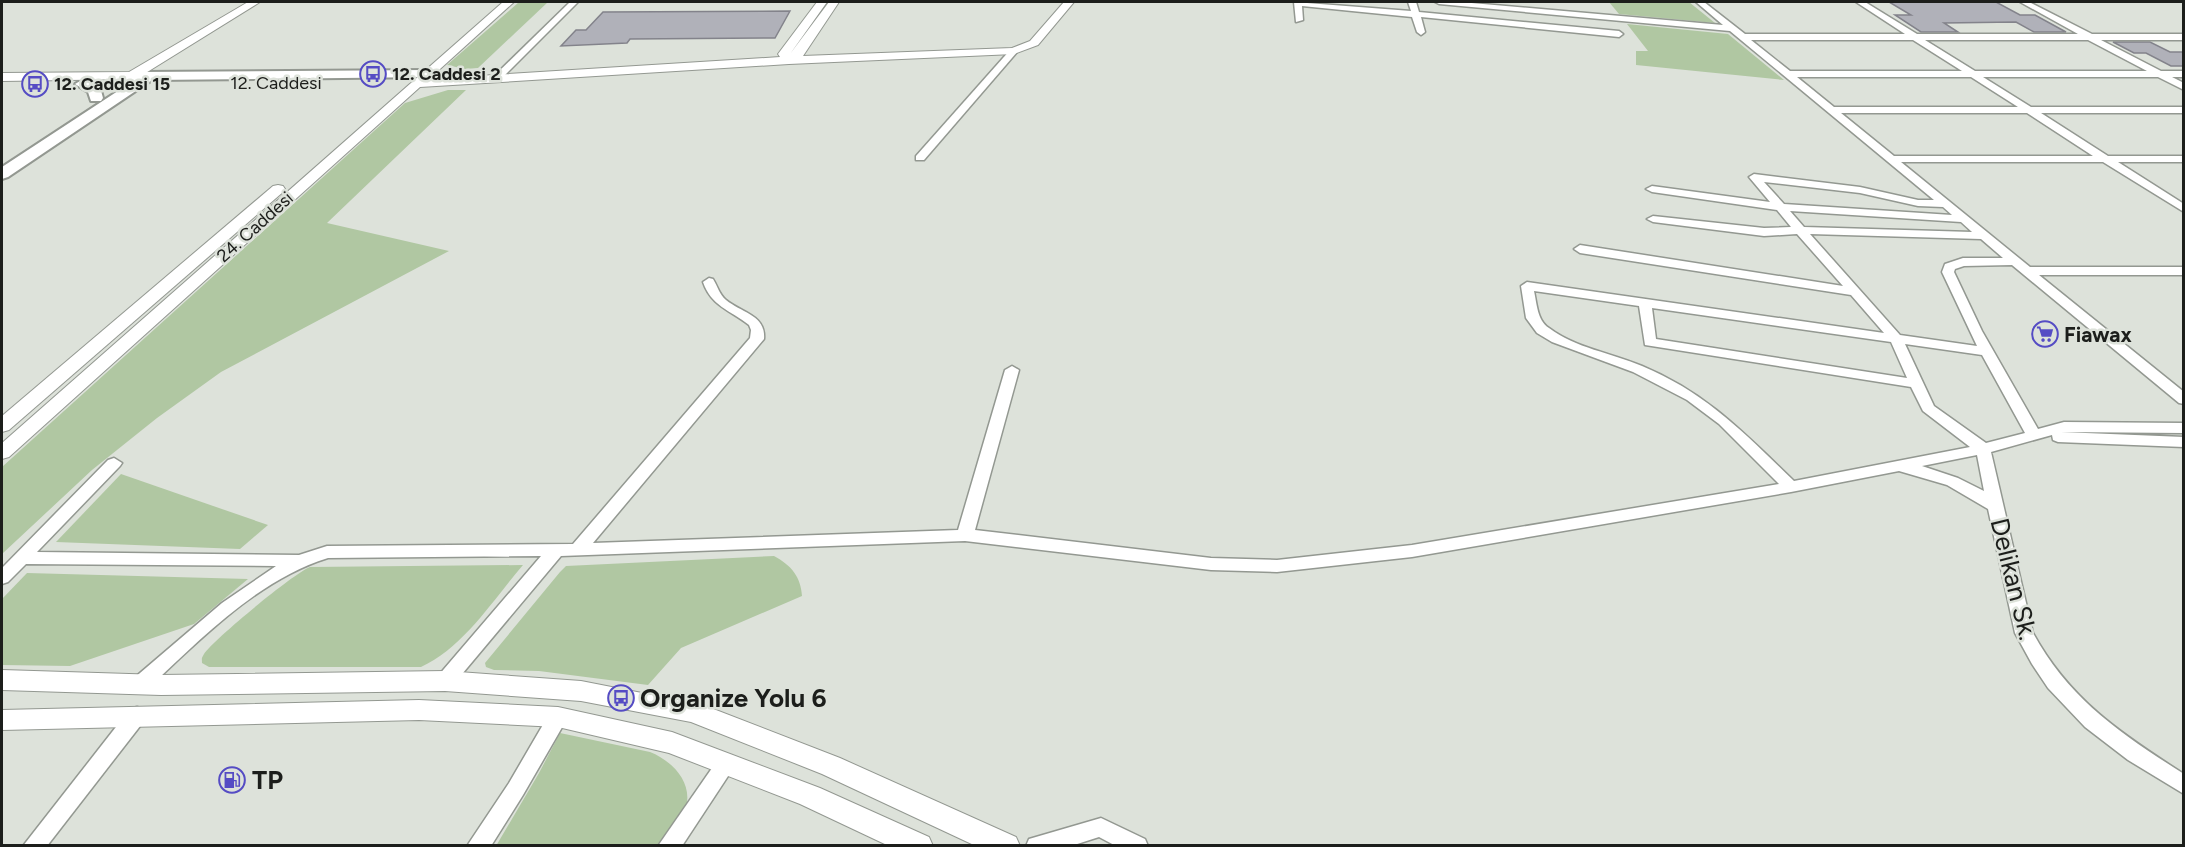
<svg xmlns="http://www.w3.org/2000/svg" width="2185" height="847" viewBox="0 0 2185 847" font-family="Figtree,sans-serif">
	<rect width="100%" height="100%" fill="#dde2da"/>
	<g fill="#b0c7a2">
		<polygon points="519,2 548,2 478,68 465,69 447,65"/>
		<polygon points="1609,2 1689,2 1715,23 1619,14"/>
		<polygon points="1627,24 1728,34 1784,80 1636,65 1636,51 1648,51"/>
		<polygon points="448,90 466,90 327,223 449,251 221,372 157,418 92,470 2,554 2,467 405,103"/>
		<polygon points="121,474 268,525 240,549 56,542"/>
		<path d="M774 556C791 565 801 577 802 596L681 648 648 685 539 671 494 670 486 667 485 663 560 572 566 566Z"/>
		<path d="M523 565C492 601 464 647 421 667H209L202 663C202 658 201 659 204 654 213 640 294 573 310 567Z"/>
		<polygon points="27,573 248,579 194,624 70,666 2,665 2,599"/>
		<path d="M560 733 650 752C675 762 697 787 683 815 677 825 668 835 661 845L496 846 539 773Z"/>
	</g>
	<g fill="#b0b1b9" stroke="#83838b" stroke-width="1.5">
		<polygon points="1889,2 1996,2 2020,15 2035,15 2066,32 2034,32 2016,22 1944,23 1958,32 1921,32 1895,15 1911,15"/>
		<polygon points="790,11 775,38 630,39 627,43 561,46 576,30 586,30 603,12"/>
		<polygon points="2113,42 2150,42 2170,52 2184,52 2184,66 2171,66 2146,53 2134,53"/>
	</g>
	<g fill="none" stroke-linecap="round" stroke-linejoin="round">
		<g stroke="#939891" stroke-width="3">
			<g id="minor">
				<polygon points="570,2 578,2 499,81 493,81 493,77"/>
				<polygon points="1294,2 1411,11 1408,2 1416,2 1419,12 1619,31 1623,34 1619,37 1421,17 1425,32 1421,35 1417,32 1412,17 1302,6 1303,20 1296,22"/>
				<path d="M1435 2H1460L1723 25 1696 2H1704L1745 34H1905L1856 2H1865L1917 34H2078L2020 2H2029L2092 34H2184V40H2101L2161 71H2184V77H2172L2184 83V90L2158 77H1983L2031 107H2184V113H2041L2108 156H2184V162H2118L2184 204V212L2103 162H1901L2030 267H2184V275H2039L2184 392V404L2179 403 2012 265 1964 266 1955 269 1954 272 1982 331 2038 429 2064 422 2184 423V433L2061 432 2184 437V447L2058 442 2053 440 2052 435 1991 452 2033 633C2069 699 2121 734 2184 774V794L2128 760 2085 727 2048 688 2032 664 2015 633 1988 509 1947 485 1899 471 1791 492 1412 557 1277 572 1211 570 965 541 561 556 452 686 445 688 438 686 435 681 438 676 541 556 328 558C257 580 200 640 147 689L140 691 133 689 130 684 133 679 222 603 276 566 26 564 8 582 2 584V568L108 460 114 458 122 463 120 466 37 552 299 555 327 546 573 544 750 338 751 330 749 325C730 310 711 306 703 282L709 278 713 279C718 287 719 294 726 300 742 313 766 315 764 339L593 543 958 530 1005 370 1012 366 1019 370 975 530 1211 558 1277 560 1412 545 1779 484 1719 424 1687 400 1633 372 1552 342 1537 333 1526 318 1521 286 1527 282 1884 333 1851 295 1580 253 1574 249 1580 245 1843 286 1797 234 1764 236 1653 222 1647 219 1653 216 1764 228 1791 227 1777 210 1652 192 1646 189 1652 186 1770 202 1749 177 1754 174 1860 187 1918 200H1934L1730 31 1439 4ZM1751 40H1913L1962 71H1790ZM1925 40H2088L2147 71H1975ZM1797 77H1971L2018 107H1834ZM1841 113H2027L2093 156H1894ZM1764 182 1860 193 1918 206 1943 207 1952 215 1784 204ZM1790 211 1961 222 1972 232 1804 227ZM1810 234 1981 239 2003 258H1963L1945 264 1942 272 1977 346 1900 335ZM1534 291 1639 306 1645 345 1911 387 1923 411 1970 447 1794 481C1745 434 1707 393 1642 366 1612 353 1575 348 1549 328 1537 320 1537 304 1534 291ZM1652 308 1891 342 1907 378 1656 339ZM1905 344 1982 355 2025 433 1986 443 1934 406ZM1977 455 1984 491 1958 478 1922 466Z"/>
				<polygon points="1011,49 1018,51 924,160 916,160 916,156"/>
				<polygon points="137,707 144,709 147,715 144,721 47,846 23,846 130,709"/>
				<polygon points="558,709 565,711 568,717 523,795 491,846 467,846 509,783 551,711"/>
				<polygon points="726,756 733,758 736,764 682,846 658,846 719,758"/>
				<polygon points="1101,818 1145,839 1148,846 1116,846 1099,837 1071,846 1026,846 1029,839"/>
			</g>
		</g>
		<g stroke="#939891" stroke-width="2">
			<g id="tertiary">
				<polygon points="248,2 260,2 136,79 2,81 2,73 129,72"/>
				<polygon points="503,2 514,2 429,79 780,57 778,54 817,2 827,2 790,54 829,2 839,2 803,56 1012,48 1030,41 1064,2 1074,2 1038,45 1014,54 789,64 420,87 9,457 2,459 2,443"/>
				<polygon points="278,185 283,186 285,189 283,192 9,430 2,432 2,416 273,186"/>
				<polygon points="2,670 161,675 445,671 581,681 703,705 840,758 1016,837 1020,846 976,846 822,774 691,722 581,701 445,691 161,695 2,690"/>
				<polygon points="419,700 558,707 672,732 820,788 929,837 933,846 889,846 800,804 669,753 558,727 419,720 2,730 2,710"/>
			</g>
		</g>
		<g stroke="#939891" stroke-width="4">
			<g id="secondary">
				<polygon points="427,70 432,71 434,74 432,77 152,80 8,177 2,179 2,167 124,87 115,82 124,75 141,72"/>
				<polygon points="82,80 100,87 103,98 101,101 91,101 88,92 75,84"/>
			</g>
		</g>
		<use href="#minor" fill="#fff" fill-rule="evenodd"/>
		<use href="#tertiary" fill="#fff" fill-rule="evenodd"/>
		<use href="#secondary" fill="#fff" fill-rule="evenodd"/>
	</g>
	<defs>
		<g id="bus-ring" transform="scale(1.35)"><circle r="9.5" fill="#dde2da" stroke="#554cc4" stroke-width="1.5"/><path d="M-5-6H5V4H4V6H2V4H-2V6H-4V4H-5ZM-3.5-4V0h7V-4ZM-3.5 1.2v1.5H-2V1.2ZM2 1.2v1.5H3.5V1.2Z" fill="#554cc4"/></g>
		<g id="supermarket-ring" transform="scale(1.35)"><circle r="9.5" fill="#dde2da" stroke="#554cc4" stroke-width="1.5"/><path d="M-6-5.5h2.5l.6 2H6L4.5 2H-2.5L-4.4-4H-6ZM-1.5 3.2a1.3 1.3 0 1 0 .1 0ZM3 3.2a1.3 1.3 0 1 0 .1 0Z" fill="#554cc4"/></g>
		<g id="fuel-ring" transform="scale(1.35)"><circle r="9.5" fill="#dde2da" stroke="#554cc4" stroke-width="1.5"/><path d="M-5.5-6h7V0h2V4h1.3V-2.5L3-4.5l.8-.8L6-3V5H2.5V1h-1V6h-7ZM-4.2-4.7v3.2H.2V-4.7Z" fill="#554cc4"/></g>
	</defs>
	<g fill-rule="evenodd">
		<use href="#bus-ring" x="373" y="74"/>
		<use href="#bus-ring" x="35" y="84"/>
		<use href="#supermarket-ring" x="2045" y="334"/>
		<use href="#bus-ring" x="621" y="698"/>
		<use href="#fuel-ring" x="232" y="780"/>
	</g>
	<g text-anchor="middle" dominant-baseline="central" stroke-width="5" stroke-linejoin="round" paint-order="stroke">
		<g font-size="18" font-weight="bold" fill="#1c1e1b" stroke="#dde2da" text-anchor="start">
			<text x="392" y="74">12. Caddesi 2</text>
			<text x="54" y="84">12. Caddesi 15</text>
		</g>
		<g font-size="18" fill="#1c1e1b" stroke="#dde2da">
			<text x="276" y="83">12. Caddesi</text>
			<text transform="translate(255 227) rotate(-42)">24. Caddesi</text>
		</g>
		<g font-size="21" font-weight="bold" fill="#1c1e1b" stroke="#dde2da" text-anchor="start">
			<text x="2064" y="334">Fiawax</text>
		</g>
		<g font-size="26" fill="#1c1e1b" stroke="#dde2da">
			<text transform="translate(2014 579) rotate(76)">Delikan Sk.</text>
		</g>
		<g font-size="26" font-weight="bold" fill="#1c1e1b" stroke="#dde2da" text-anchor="start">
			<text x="640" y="698">Organize Yolu 6</text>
			<text x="252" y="780">TP</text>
		</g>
	</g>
	<rect width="2185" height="847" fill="none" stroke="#1c1e1b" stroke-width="6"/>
</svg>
